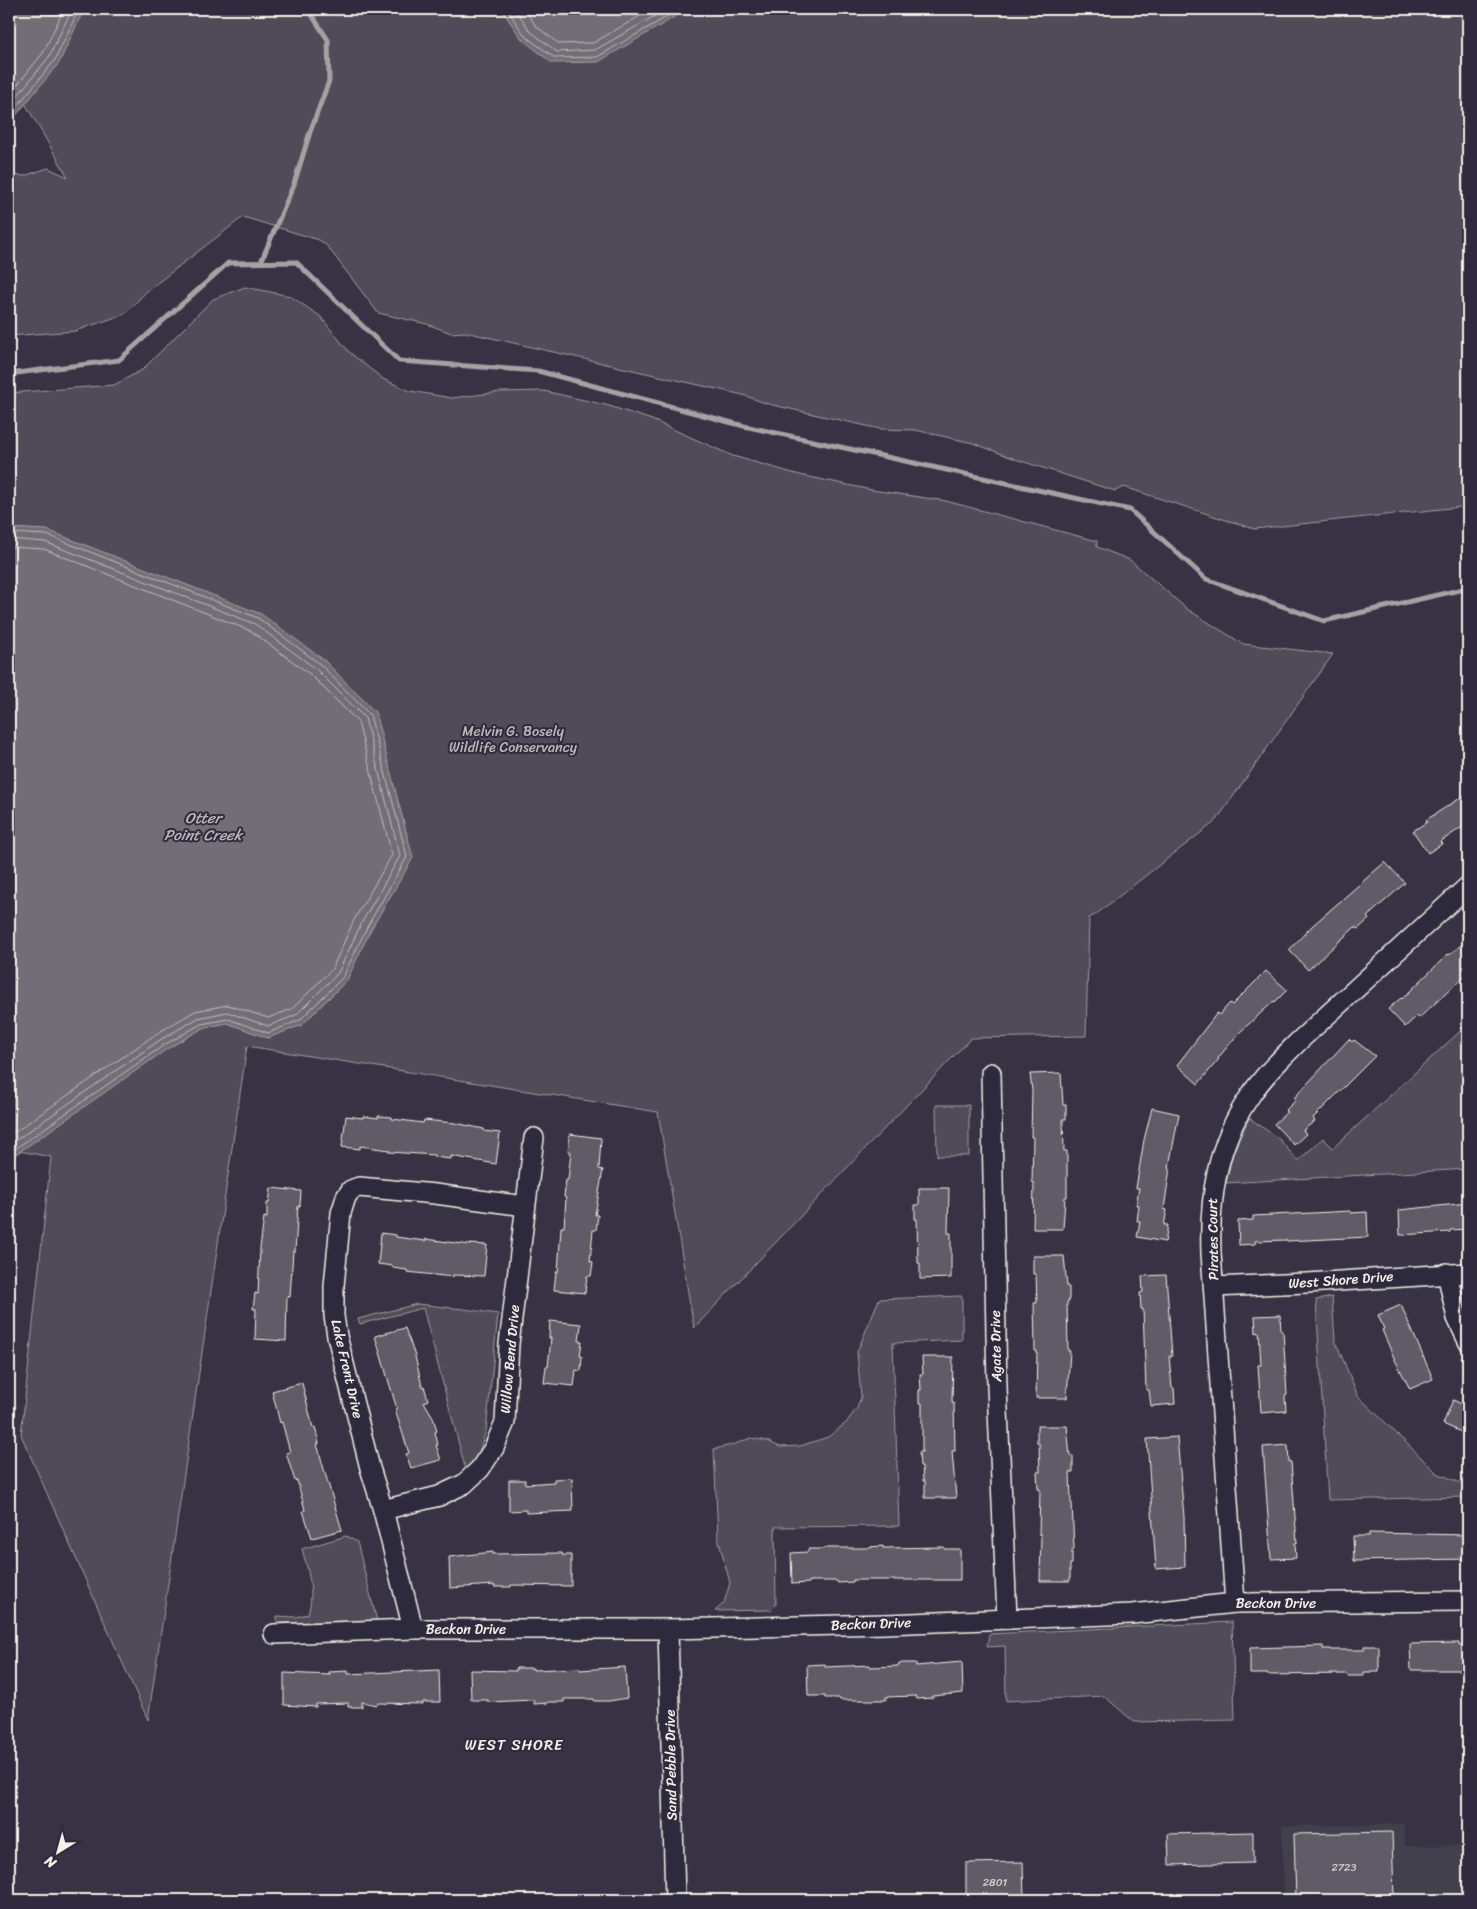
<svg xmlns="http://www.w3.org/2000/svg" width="1477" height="1909" viewBox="0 0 1477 1909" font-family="Sriracha,sans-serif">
	<rect width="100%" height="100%" fill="#373244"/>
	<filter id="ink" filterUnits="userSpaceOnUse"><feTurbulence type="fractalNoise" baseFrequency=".02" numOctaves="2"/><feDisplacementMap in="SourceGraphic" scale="10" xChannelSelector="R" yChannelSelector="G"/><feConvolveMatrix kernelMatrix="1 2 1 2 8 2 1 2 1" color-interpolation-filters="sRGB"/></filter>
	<g filter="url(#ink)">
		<polygon fill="#433f4e" points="1404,1824 1405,1846 1468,1845 1468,1900 1284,1900 1282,1826"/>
		<g fill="#504b59" stroke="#a29ea0">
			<polygon points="9,9 1468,9 1468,505 1460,507 1254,529 1124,487 1115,491 1018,460 973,443 915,430 880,429 768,404 743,395 465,332 451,333 427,324 378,313 327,246 319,240 243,217 147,291 125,314 75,331 9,336 9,175 24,176 48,168 68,177 9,76"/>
			<polygon points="245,287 290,296 320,316 349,352 383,379 410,391 452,398 500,392 544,391 606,405 652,420 733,456 800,475 872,490 946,501 1097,541 1097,547 1130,560 1187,609 1243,644 1333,654 1216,821 1095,915 1089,918 1086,1036 971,1038 694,1328 658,1112 247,1046 148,1720 21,1435 51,1157 9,1149 9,393 114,385 142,370 213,299"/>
			<polygon points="1468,1024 1468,1169 1226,1183 1233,1153 1249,1118 1279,1139 1298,1161 1323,1138 1333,1148"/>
			<polygon points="936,1105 969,1105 969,1156 937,1156"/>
			<polygon points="962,1296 962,1340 893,1343 899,1526 775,1527 776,1605 771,1610 715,1611 724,1603 730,1583 718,1538 714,1449 732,1445 751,1438 767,1441 780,1447 800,1446 828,1437 846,1423 857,1408 861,1397 857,1352 879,1299"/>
			<polygon points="1332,1297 1335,1340 1358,1396 1437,1473 1468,1486 1468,1497 1328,1500 1316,1300"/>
			<polygon points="417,1304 464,1309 498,1314 486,1431 479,1452 466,1471 423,1308 360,1324 358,1319"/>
			<path d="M346 1536 357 1542 377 1621 277 1623V1616L296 1617 308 1614C315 1592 308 1571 302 1549Z"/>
			<polygon points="1232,1622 1235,1720 1134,1722 1104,1696 1006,1701 1005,1646 987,1647 989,1634"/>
		</g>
		<g fill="#726e77" stroke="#a6a2a4">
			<polygon points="9,9 84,9 59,63 9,124"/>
			<polygon points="501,9 683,9 673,18 598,62 552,63 522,39"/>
			<polygon points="9,528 47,530 261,614 324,660 375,712 413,858 371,929 347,980 302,1025 268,1038 227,1023 203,1028 167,1049 9,1159"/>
		</g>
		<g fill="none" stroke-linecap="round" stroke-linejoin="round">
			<g stroke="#c0bdbb" stroke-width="1">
				<polyline points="507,9 525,36 555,58 597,57 670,15 676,9"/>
				<polyline points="515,9 530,31 557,52 595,50 667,9"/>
				<polyline points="524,9 536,26 559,44 593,43 652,9"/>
				<polyline points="9,95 43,53 64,9"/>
				<polyline points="9,106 49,57 72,9"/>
				<polyline points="9,116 55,60 79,9"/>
				<polyline points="9,533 47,535 258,618 320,664 370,715 407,857 367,927 343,977 300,1020 268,1033 228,1019 201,1024 164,1045 9,1153"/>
				<polyline points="9,539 45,542 255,624 316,669 365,718 400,856 361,924 338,973 296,1015 268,1026 227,1012 198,1018 160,1040 9,1145"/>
				<polyline points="9,547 44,549 251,631 311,675 358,722 392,855 354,920 332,969 292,1009 268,1018 228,1005 195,1011 156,1034 9,1136"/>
			</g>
			<g stroke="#a6a2a4" stroke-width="5">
				<polyline points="261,262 294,184 310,132 329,81 328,40 308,9"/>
				<polyline points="9,374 119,360 228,263 296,262 399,361 538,371 744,426 1130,510 1206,579 1324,621 1468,588"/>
			</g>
		</g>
		<g fill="#5f5c67" stroke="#f4f1e8">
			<polygon points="1468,793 1468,823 1440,842 1442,844 1428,853 1413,831 1427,822 1426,820"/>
			<polygon points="1385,862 1405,883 1367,917 1369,919 1358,929 1355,927 1308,970 1289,950 1312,926"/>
			<polygon points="1461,945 1468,953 1468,973 1419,1018 1417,1016 1405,1027 1388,1009 1401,998 1402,999 1448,954 1449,955"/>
			<polygon points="1266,971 1287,990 1275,1002 1274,1001 1239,1033 1218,1058 1219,1059 1198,1084 1177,1065 1217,1013 1219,1015 1230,1003 1232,1005"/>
			<polygon points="1349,1039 1352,1042 1354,1040 1375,1056 1313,1118 1315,1121 1303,1130 1306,1134 1294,1145 1274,1124 1287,1112 1285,1111 1296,1100 1294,1098"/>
			<polygon points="1061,1073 1063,1105 1066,1105 1066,1119 1063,1119 1064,1151 1067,1151 1067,1197 1065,1197 1063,1229 1033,1229 1034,1182 1032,1182 1033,1137 1031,1137 1032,1091 1030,1074"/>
			<polygon points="1152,1108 1179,1114 1170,1161 1169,1168 1170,1168 1164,1209 1167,1210 1164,1225 1168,1225 1165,1242 1137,1237 1140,1221 1137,1221 1139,1205 1136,1205 1139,1188 1136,1188 1144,1140"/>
			<polygon points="346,1116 363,1118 363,1116 378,1118 378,1116 392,1117 392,1119 423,1123 424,1120 455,1123 484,1129 484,1131 500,1133 496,1164 451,1156 451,1159 434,1157 434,1155 389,1152 389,1150 360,1146 360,1149 342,1147"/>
			<polygon points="570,1134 601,1138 599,1169 603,1170 595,1215 598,1215 596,1230 593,1230 590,1261 593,1262 591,1276 587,1276 585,1293 554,1290 556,1272 558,1272 561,1227 564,1227 566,1198 564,1197 566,1180 568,1180 571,1152 568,1151"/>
			<polygon points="271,1188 301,1191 300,1206 298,1206 295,1252 293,1251 290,1297 287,1296 286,1341 255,1339 256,1309 253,1309 255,1293 258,1294 260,1248 264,1217 267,1218 267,1203 269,1203"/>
			<polygon points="919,1188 949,1188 948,1233 951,1233 951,1278 920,1279 920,1263 918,1263 917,1219 915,1219 915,1205 919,1205"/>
			<polygon points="1468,1203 1468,1229 1450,1230 1450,1232 1400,1235 1399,1210"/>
			<polygon points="1351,1211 1351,1213 1367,1212 1368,1237 1287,1241 1287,1240 1255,1241 1255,1244 1239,1245 1238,1221 1253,1220 1253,1216"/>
			<polygon points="381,1233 396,1235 396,1237 425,1241 426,1239 470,1245 471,1244 487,1245 484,1276 453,1275 453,1277 407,1272 407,1270 393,1268 393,1266 378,1264"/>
			<polygon points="1033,1256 1064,1256 1067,1287 1069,1287 1069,1302 1067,1302 1068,1351 1070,1351 1067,1398 1036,1398 1037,1351 1035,1351 1034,1303 1037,1303 1036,1274 1033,1274"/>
			<polygon points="1166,1275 1172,1356 1169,1356 1172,1388 1174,1388 1175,1404 1151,1406 1149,1390 1146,1390 1143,1309 1141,1309 1140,1293 1143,1292 1142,1276"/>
			<polygon points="1401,1305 1433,1379 1410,1389 1395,1360 1382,1330 1384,1329 1378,1315"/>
			<polygon points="1280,1315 1281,1331 1283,1331 1287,1395 1285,1396 1286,1411 1261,1413 1258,1365 1261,1365 1259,1332 1256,1333 1255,1316"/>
			<polygon points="550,1321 581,1324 579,1341 582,1341 580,1356 582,1356 581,1371 576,1370 574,1386 544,1383 546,1366 548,1367 551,1338 549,1338"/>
			<polygon points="405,1328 415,1356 422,1386 424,1386 428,1400 424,1402 433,1417 437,1431 435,1432 438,1445 436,1445 441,1460 411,1468 406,1454 409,1453 395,1410 397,1409 375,1336"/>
			<polygon points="922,1357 953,1357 952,1403 954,1403 955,1451 952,1451 956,1498 925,1498 925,1481 923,1481 922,1466 920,1466 919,1452 922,1452 922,1403 919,1403 919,1390 921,1390 920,1374 923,1374"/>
			<polygon points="302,1383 313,1428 315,1427 319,1444 317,1444 325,1473 342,1530 312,1538 303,1511 305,1510 297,1480 295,1481 286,1453 290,1452 282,1422 280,1423 272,1391"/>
			<polygon points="1453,1400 1468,1407 1468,1435 1443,1424"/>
			<polygon points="1037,1426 1067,1426 1070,1456 1073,1456 1073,1472 1070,1472 1071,1503 1072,1503 1074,1549 1072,1550 1072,1564 1070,1564 1070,1581 1040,1581 1041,1534 1039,1535 1040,1489 1038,1489 1037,1472 1040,1472 1039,1443 1037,1443"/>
			<polygon points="1177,1437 1184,1517 1185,1567 1156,1569 1147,1439"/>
			<polygon points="1288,1445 1289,1462 1291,1462 1297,1543 1295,1543 1296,1558 1271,1559 1263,1447"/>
			<polygon points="572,1478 573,1511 526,1513 526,1510 509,1511 509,1480 525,1480 525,1484 554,1482 554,1479"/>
			<polygon points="1369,1533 1468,1535 1468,1559 1354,1561 1353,1536 1369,1536"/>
			<polygon points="883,1546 883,1548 944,1547 944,1549 960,1549 960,1580 853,1580 853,1582 838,1583 837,1581 809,1581 809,1583 792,1584 791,1553 808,1552 808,1549 823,1549 823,1548 868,1548 868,1547"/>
			<polygon points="493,1552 493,1554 562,1553 562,1555 571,1555 571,1586 511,1585 511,1587 494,1587 494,1585 450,1588 449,1557"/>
			<polygon points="1459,1643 1459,1646 1468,1646 1468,1670 1411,1670 1410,1644"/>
			<polygon points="1323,1646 1323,1649 1331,1649 1331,1650 1364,1650 1364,1646 1379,1646 1379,1672 1364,1672 1364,1676 1348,1676 1347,1674 1267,1675 1267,1674 1250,1674 1250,1648"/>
			<polygon points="962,1662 963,1693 932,1696 932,1698 917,1699 916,1696 886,1697 886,1700 840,1700 839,1698 825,1698 825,1696 808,1696 807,1665 825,1664 825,1667 870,1665 870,1667 898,1666 899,1663 916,1663 916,1666"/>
			<polygon points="625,1667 627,1698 609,1701 594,1701 594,1699 564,1699 564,1702 548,1702 548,1703 534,1704 534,1700 488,1702 488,1700 471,1700 470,1670 516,1671 516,1668 533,1668 533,1670 580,1668 580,1670"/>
			<polygon points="439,1670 440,1702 423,1702 423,1704 378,1703 377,1705 362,1702 362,1707 348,1707 348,1703 316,1704 316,1707 284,1705 284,1673 330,1675 329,1672 348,1671 348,1674"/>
			<polygon points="1253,1832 1253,1863 1169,1865 1168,1834"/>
			<polygon points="1392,1832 1394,1900 1296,1900 1294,1834"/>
			<polygon points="1023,1862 1024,1900 966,1900 966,1863"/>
		</g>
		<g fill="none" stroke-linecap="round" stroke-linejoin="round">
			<g stroke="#f4f1e8" stroke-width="22">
				<g id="minor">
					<polyline points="991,1073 997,1387 1007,1618"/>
					<polyline points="1447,1273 1457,1318 1468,1341"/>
					<polyline points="1214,1287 1307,1283 1468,1273"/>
					<polyline points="383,1510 439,1496 464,1484 480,1469 494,1448 505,1422 509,1344 534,1138"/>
					<path d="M1235 1603 1211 1253C1209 1197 1217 1143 1250 1096 1263 1076 1282 1058 1299 1041L1468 886"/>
					<polyline points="413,1629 383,1510 370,1468 337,1336 334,1316 334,1286 341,1213 346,1197 351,1190 359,1187 435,1194 525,1206"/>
					<polyline points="668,1629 675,1900"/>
					<polyline points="274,1634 413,1629 668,1629 886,1624 1132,1614 1235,1603 1468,1601"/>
				</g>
			</g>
			<use href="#minor" stroke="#2f2a3d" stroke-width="19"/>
		</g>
	</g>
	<g text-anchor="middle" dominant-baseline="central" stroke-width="4" stroke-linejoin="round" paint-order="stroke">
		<g font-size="11" fill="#cfccc8">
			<text x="1344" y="1867">2723</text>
			<text x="995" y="1882">2801</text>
		</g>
		<g font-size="14" fill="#bbb7b6" stroke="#2f2a3d">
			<text x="513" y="731">Melvin G. Bosely<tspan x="513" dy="16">Wildlife Conservancy</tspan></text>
		</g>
		<g font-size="14" fill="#f4f1e8" stroke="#2f2a3d">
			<text transform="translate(1213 1239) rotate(-91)">Pirates Court</text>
			<text transform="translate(1341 1280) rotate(-4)">West Shore Drive</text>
			<text transform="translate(996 1346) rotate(-91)">Agate Drive</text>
			<text transform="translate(510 1359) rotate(-85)">Willow Bend Drive</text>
			<text transform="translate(347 1369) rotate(77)">Lake Front Drive</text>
			<text x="1276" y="1603">Beckon Drive</text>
			<text transform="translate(871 1624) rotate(-2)">Beckon Drive</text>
			<text x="466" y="1629">Beckon Drive</text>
			<text transform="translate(671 1765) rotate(-91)">Sand Pebble Drive</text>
		</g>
		<g font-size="15" font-style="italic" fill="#bab6b5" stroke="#2f2a3d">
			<text x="203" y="818">Otter<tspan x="203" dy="17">Point Creek</tspan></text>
		</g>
		<g font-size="15" letter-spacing="1" fill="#f4f1e8" stroke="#2f2a3d">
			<text x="514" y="1745">WEST SHORE</text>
		</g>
	</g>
	<rect width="1477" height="1909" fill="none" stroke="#2f2a3d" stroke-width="30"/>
	<rect x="15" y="15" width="1447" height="1879" fill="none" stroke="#f4f1e8" stroke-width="2" filter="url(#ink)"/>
	<g transform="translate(58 1852) rotate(217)" stroke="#2f2a3d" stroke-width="4" paint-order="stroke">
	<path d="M0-4L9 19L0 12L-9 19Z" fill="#f4f1e8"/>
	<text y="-8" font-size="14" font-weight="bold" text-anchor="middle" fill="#f4f1e8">N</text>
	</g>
</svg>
